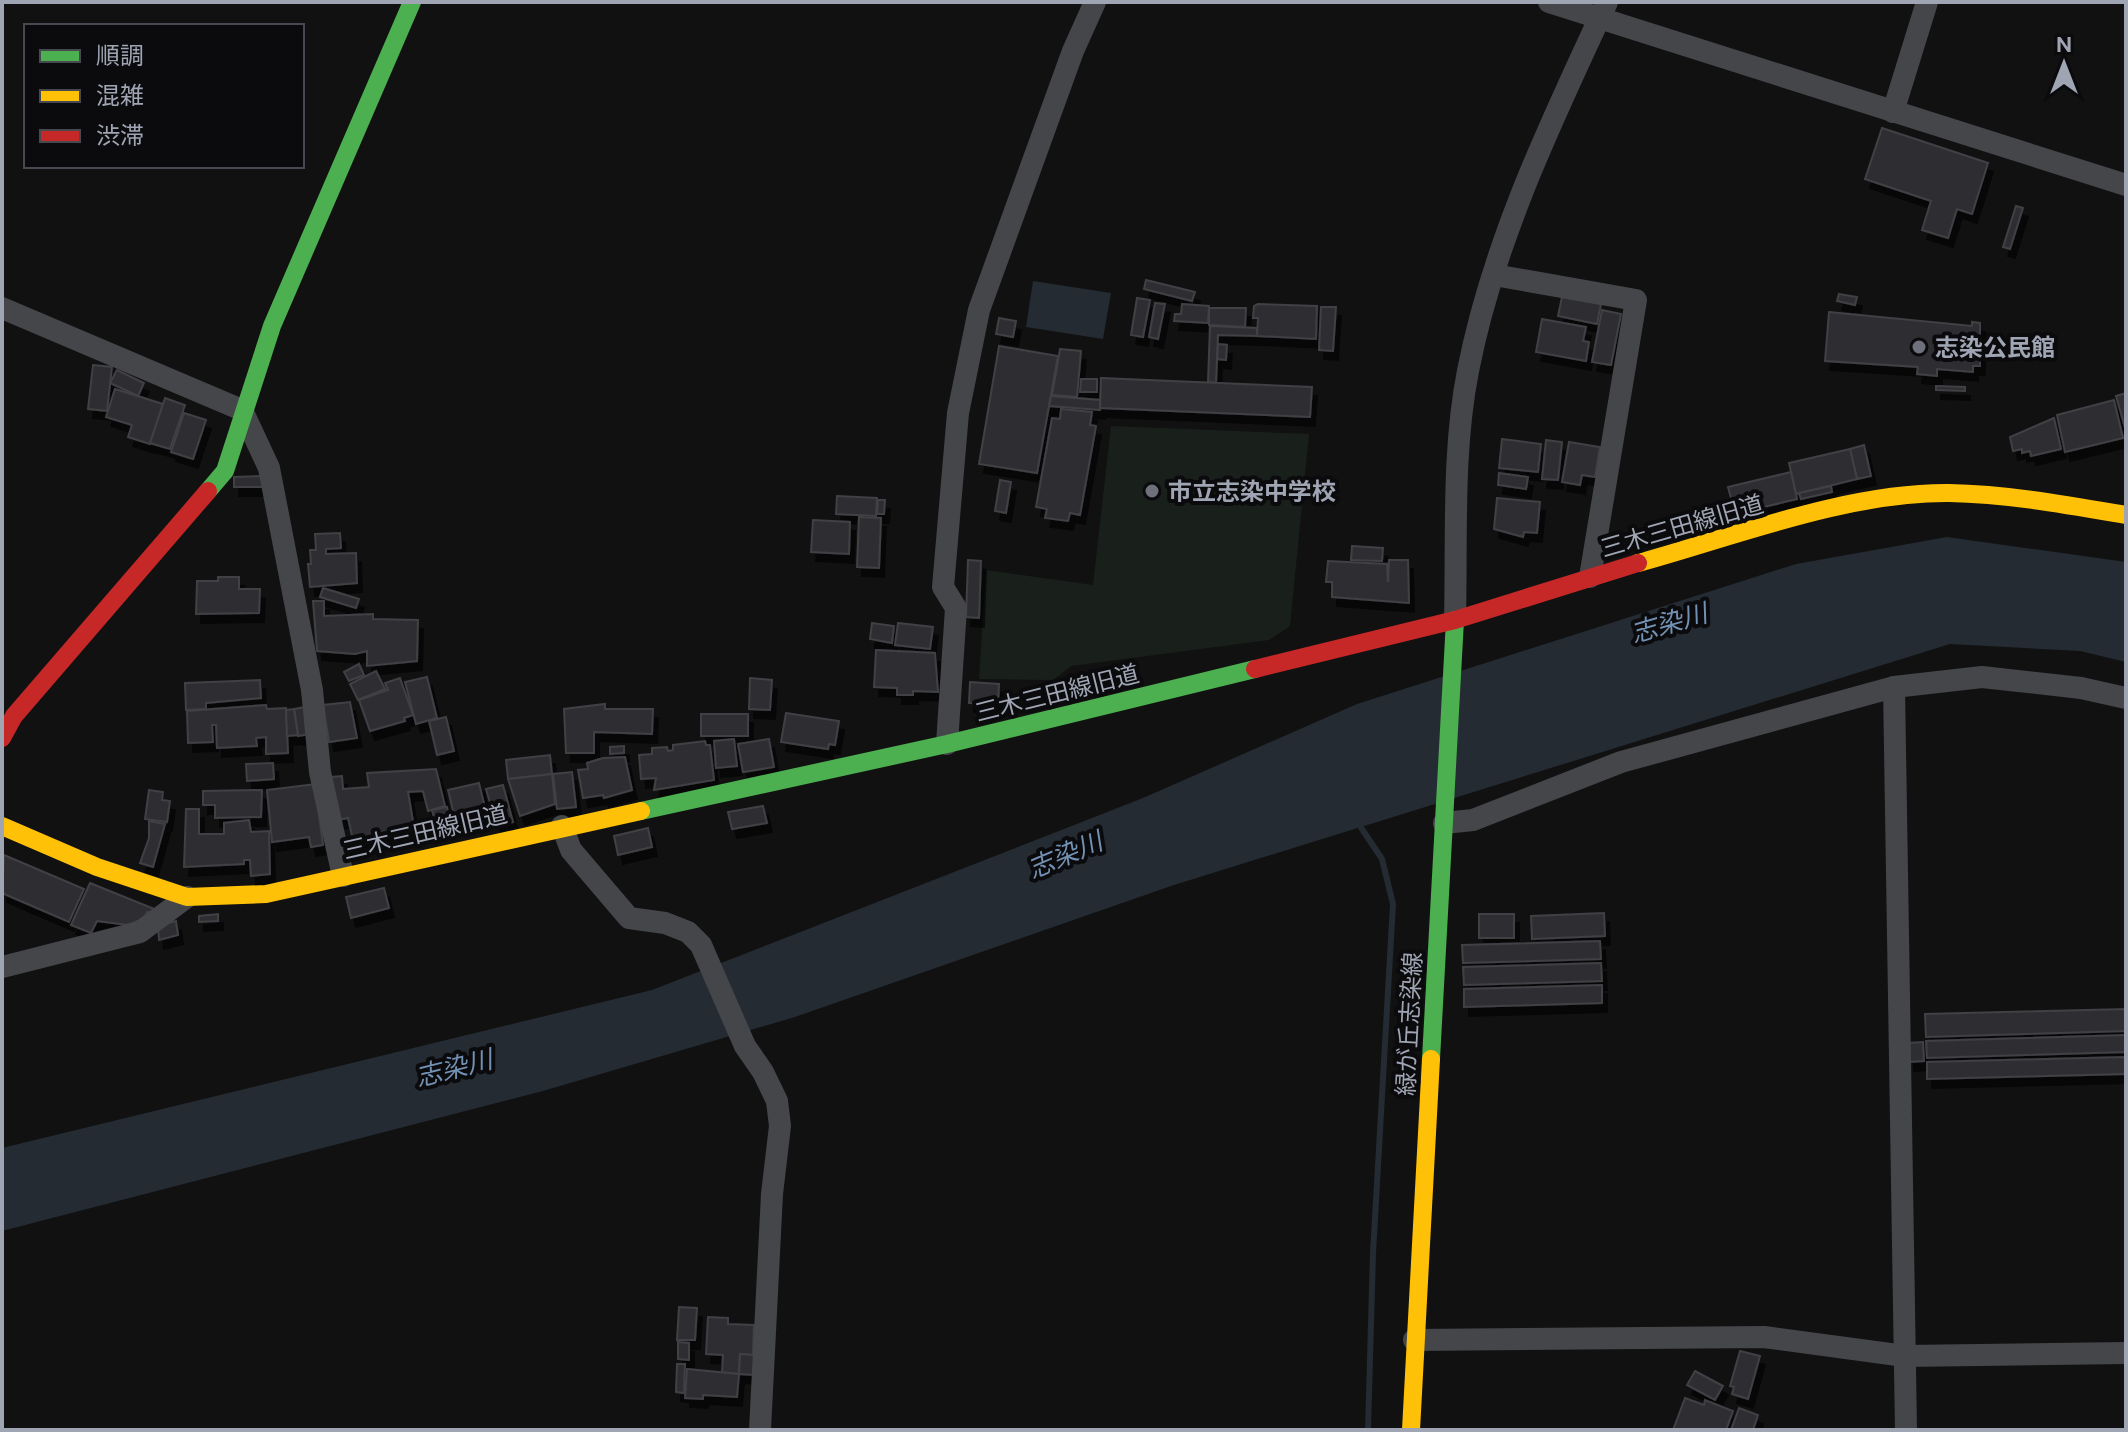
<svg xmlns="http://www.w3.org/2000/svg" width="2128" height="1432" viewBox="0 0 2128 1432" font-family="'DM Sans','Noto Sans JP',sans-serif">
	<defs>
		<filter id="shadow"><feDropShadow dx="5" dy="9" stdDeviation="0" flood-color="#0009"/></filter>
	</defs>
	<rect width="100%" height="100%" fill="#111"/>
	<polygon fill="#19201b" points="1111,426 1309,434 1290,626 1269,640 1071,666 1053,680 979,679 986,570 1093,585"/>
	<g fill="#242b33">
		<polygon points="1033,281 1111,293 1103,339 1026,327"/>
		<polygon points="1947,537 2126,562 2126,662 2080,651 1950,644 1171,886 795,1017 543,1091 2,1231 2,1148 652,990 1143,798 1357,704 1796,564"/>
	</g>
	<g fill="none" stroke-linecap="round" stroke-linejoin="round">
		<polyline stroke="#242b33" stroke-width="6" points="1358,823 1382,859 1393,904 1373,1253 1368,1430"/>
	</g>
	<g fill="#2f2f31" stroke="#3f4045" stroke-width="2" filter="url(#shadow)">
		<polygon points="1882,128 1988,163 1972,214 1957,209 1948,238 1922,230 1931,201 1865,179"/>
		<polygon points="2016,206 2023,208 2010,249 2003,247"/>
		<polygon points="1146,280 1195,292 1192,301 1144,289"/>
		<polygon points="1839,294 1857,297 1855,305 1837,301"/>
		<polygon points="1562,297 1601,304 1597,324 1558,316"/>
		<polygon points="1137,298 1150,300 1143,337 1131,335"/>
		<polygon points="1155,303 1165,304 1158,339 1149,337"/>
		<polygon points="1182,304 1209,306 1208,323 1174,321 1175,314 1181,314"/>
		<polygon points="1258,304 1317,306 1316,339 1257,336 1258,318 1253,318 1254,306"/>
		<polygon points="1321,307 1336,307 1333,351 1319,350"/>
		<polygon points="1209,308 1246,308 1245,327 1209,325"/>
		<polygon points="1602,310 1621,314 1611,365 1592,362"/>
		<polygon points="1829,312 1972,326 1972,322 1980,323 1980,366 1973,366 1973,372 1937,369 1937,376 1917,374 1918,367 1825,361"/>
		<polygon points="999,318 1016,321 1013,337 996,334"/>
		<polygon points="1542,319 1586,327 1583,341 1589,342 1586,361 1536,352"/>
		<polygon points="1210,326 1257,328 1257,336 1218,335 1216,383 1208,382"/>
		<polygon points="1218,344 1227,345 1226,360 1217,359"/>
		<polygon points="999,346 1058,356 1037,473 979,464"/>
		<polygon points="1060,349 1081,351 1077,397 1052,395"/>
		<polygon points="93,365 112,367 107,411 88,409"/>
		<polygon points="117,370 144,383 138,396 110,383"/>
		<polygon points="1101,378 1312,387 1310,417 1100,408"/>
		<polygon points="1081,379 1097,379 1097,392 1080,392"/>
		<polygon points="1936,386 1965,387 1965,391 1936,390"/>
		<polygon points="115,389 163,404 150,444 128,437 132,425 106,417"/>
		<polygon points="2126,393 2126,431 2116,396"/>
		<polygon points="1051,396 1100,400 1100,410 1049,406"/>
		<polygon points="165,398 185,405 170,449 150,443"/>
		<polygon points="2114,400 2123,438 2065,452 2057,415"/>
		<polygon points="1061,409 1092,412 1090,425 1096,426 1080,515 1070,513 1068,521 1045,518 1047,509 1036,507 1052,418 1060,419"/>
		<polygon points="184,413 206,420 193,459 171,452"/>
		<polygon points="2054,418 2061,449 2031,456 2030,451 2022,453 2022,449 2013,451 2010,437"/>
		<polygon points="1502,439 1541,444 1538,472 1499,468"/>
		<polygon points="1546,440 1562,442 1558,480 1542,479"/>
		<polygon points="1569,442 1600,447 1595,477 1582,475 1580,485 1562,482"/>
		<polygon points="1864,445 1871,476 1857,479 1850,449"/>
		<polygon points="1850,449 1857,479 1796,494 1789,463"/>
		<polygon points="1791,472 1797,499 1735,514 1728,487"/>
		<polygon points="1499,473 1528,477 1526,489 1498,485"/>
		<polygon points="265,476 265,487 234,487 234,477"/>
		<polygon points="1000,480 1011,482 1006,513 995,511"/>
		<polygon points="1831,486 1832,492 1801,499 1799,493"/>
		<polygon points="837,496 877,498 876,516 836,514"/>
		<polygon points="1497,498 1540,502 1537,533 1524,532 1523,537 1494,529"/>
		<polygon points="878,500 885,500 884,514 877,514"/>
		<polygon points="1730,503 1733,515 1719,518 1716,507"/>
		<polygon points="859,517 881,518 879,568 857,567"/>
		<polygon points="813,520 850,522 849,554 811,552"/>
		<polygon points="340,533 341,548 326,549 326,554 356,553 357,583 310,587 308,564 311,564 310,550 316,550 315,534"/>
		<polygon points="1352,546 1383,548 1382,561 1351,560"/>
		<polygon points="968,560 981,561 979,618 966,617"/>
		<polygon points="1389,560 1408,560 1409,603 1332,597 1332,582 1326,582 1328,561 1387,564 1388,582"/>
		<polygon points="218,577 239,577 239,589 260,589 259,613 196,614 197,581 218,581"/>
		<polygon points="323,588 359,599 356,608 320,597"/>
		<polygon points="313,601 324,601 324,616 373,614 373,619 418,620 417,661 367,666 367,651 355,654 317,651"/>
		<polygon points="872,623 894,626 892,643 870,639"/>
		<polygon points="898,623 933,627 930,649 895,645"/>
		<polygon points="876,650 935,653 938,692 913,691 913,695 897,695 897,688 874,687"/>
		<polygon points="359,664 364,675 349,681 344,672"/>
		<polygon points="376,671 385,689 358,700 350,684"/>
		<polygon points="427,677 437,718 416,724 405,682"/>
		<polygon points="400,678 413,715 404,718 405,721 370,731 359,700 388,690 385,683"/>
		<polygon points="750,678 772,680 770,710 749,709"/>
		<polygon points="260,680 261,698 206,703 206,709 186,710 185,683"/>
		<polygon points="970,682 999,684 998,705 969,703"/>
		<polygon points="350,702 357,738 329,742 323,705"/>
		<polygon points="605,704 605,709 653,709 652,734 594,732 594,753 566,753 564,709"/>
		<polygon points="266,705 267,709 286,708 288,753 266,754 266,737 256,738 257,746 217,748 216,725 212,725 213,742 188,743 187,711"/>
		<polygon points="310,706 315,733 298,736 294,709"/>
		<polygon points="294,709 298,735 287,736 286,710"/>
		<polygon points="786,713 839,721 835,745 829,744 828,749 781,742"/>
		<rect x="701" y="714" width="47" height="22"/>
		<polygon points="446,717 454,751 437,755 429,721"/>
		<polygon points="734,739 737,766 716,768 714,741"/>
		<polygon points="769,739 774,767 743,772 738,744"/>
		<polygon points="705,741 706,745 710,745 714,780 654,790 656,778 641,779 639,755 652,754 652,748 667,747 668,751 673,750 673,745"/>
		<polygon points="624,746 624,753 610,754 610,747"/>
		<polygon points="550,755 552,774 508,779 506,760"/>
		<polygon points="625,757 632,790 604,798 603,795 583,798 578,770 588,769 587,763 603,758"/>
		<polygon points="273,763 274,779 247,781 246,764"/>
		<polygon points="436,769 445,806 428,811 423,791 408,792 415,833 394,839 392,832 389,832 390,838 377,841 376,836 353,840 348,818 337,820 330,777 342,776 343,789 369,787 367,773"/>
		<polygon points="572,772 576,807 557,809 553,774"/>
		<polygon points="552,774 555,804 520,816 508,779"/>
		<polygon points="479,783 485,808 454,815 448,790"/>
		<polygon points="315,784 323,845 311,847 309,837 272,842 267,790"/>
		<polygon points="503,785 513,822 497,827 486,789"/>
		<polygon points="149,790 163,792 162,800 170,801 167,822 145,819"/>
		<polygon points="262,790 261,817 215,818 215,805 203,805 203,791"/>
		<polygon points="763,806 767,823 732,829 728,812"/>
		<polygon points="447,807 448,814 434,817 432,810"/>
		<polygon points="186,809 199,809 199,834 224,834 224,823 249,820 251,832 269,831 270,874 251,876 250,860 244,860 244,864 184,867"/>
		<polygon points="149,821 165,824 153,867 140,863 149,838"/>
		<polygon points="648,828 652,847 618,855 614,836"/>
		<polygon points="4,855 84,889 69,922 2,893"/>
		<polygon points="90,883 157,910 156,914 147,912 145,918 128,925 97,921 91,933 71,925"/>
		<polygon points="384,888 389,908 351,918 346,897"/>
		<polygon points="1604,913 1605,936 1532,939 1531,916"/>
		<polygon points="218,914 218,921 199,922 199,916"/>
		<rect x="1479" y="914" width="35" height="24"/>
		<polygon points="176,921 178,935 159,940 158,926"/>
		<polygon points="1600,941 1601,959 1463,963 1462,945"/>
		<polygon points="1601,963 1602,981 1464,985 1463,967"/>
		<polygon points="1602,985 1602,1003 1464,1007 1464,989"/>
		<polygon points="2126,1009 2126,1031 1926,1037 1925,1014"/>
		<polygon points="2126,1035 2126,1052 1927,1058 1926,1041"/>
		<polygon points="1923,1042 1924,1061 1909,1062 1908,1043"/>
		<polygon points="2126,1057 2126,1074 1927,1079 1927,1062"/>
		<polygon points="679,1307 697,1308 695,1340 677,1340"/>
		<polygon points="708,1317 728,1318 728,1324 754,1325 753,1355 740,1354 739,1374 722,1373 723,1355 706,1354"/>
		<polygon points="678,1342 689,1343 689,1360 678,1359"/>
		<polygon points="1740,1351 1760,1356 1748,1399 1732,1394 1734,1387 1730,1386"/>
		<polygon points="740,1354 755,1355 754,1375 739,1374"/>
		<polygon points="677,1364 685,1364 684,1393 676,1392"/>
		<polygon points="687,1369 739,1374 737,1397 703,1395 703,1399 685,1398"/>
		<polygon points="1695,1371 1723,1386 1715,1400 1687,1385"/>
		<polygon points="1685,1398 1704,1405 1705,1400 1733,1411 1726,1430 1673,1430"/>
		<polygon points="1739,1408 1758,1415 1753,1430 1731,1430"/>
	</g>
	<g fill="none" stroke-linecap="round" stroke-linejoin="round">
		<g stroke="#45464a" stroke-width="22">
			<polyline points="1549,2 2126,185"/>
			<polyline points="1893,112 1927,2"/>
			<polyline points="1494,275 1636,300 1590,577"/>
			<polyline points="2,308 242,410 269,468 312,690 320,772 343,876"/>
			<path d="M1455 620C1457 538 1452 452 1468 371 1493 242 1552 120 1607 2"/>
			<polyline points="1894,687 1906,1430"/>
			<polyline points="947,744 956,608 943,587 958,413 979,310 1073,51 1095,2"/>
			<polyline points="1444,823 1473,820 1621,762 1894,687 1982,677 2081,688 2126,698"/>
			<polyline points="562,826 571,850 629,918 665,923 688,932 701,945 745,1046 763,1072 777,1101 780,1126 772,1194 760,1430"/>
			<polyline points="2,967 140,932 187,897"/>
			<polyline points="1414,1340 1764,1337 1905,1356 2126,1353"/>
		</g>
		<g stroke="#4caf50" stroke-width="18">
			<polyline points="208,491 225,471 272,326 412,2"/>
			<polyline points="641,811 947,744 1255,669"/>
			<polyline points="1431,1059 1455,620"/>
		</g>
		<g stroke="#ffc107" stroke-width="18">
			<path d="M1638 563C1736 536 1848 492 1949 493 2008 494 2068 505 2126 515"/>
			<polyline points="2,826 97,867 187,897 266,894 641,811"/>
			<polyline points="1411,1430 1431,1059"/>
		</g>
		<g stroke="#c62828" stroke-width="18">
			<polyline points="1255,669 1455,620 1638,563"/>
			<polyline points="2,738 14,716 208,491"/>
		</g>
	</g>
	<g fill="#6e717b" stroke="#0b0b0d" stroke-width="3">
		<circle cx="1919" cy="347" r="8"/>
		<circle cx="1152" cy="491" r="8"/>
	</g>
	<g text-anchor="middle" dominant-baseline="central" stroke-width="8" stroke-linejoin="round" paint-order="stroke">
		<g font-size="24" font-weight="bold" fill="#a0a5b4" stroke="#0b0b0d" text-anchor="start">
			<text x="1935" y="347">志染公民館</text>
			<text x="1168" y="491">市立志染中学校</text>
		</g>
		<g font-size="24" fill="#a0a5b4" stroke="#0b0b0d">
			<text transform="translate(1682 526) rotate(-16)">三木三田線旧道</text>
			<text transform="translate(1057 693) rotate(-14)">三木三田線旧道</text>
			<text transform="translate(425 832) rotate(-13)">三木三田線旧道</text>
			<text transform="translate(1409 1024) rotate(-87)">緑が丘志染線</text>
		</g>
		<g font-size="26" font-style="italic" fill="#7391b3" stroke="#0b0b0d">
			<text transform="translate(1669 623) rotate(-16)">志染川</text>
			<text transform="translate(1065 855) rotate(-23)">志染川</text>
			<text transform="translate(454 1068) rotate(-14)">志染川</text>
		</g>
	</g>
	<rect width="2128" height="1432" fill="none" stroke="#a0a5b4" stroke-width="8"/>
	<rect x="24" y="24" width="280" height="144" fill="#0b0b0d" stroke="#474950" stroke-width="2"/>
	<rect x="40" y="50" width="40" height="12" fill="#4caf50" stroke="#474950" stroke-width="2"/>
	<text x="96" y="64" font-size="24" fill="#a0a5b4">順調</text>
	<rect x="40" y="90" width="40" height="12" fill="#ffc107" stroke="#474950" stroke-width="2"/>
	<text x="96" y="104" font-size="24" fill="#a0a5b4">混雑</text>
	<rect x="40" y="130" width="40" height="12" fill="#c62828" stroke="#474950" stroke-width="2"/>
	<text x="96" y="144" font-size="24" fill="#a0a5b4">渋滞</text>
	<g transform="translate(2064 64)" stroke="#0b0b0d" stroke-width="6" paint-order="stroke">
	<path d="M0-6L14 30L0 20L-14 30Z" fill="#a0a5b4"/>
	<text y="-12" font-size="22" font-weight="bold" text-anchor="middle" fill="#a0a5b4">N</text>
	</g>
</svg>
